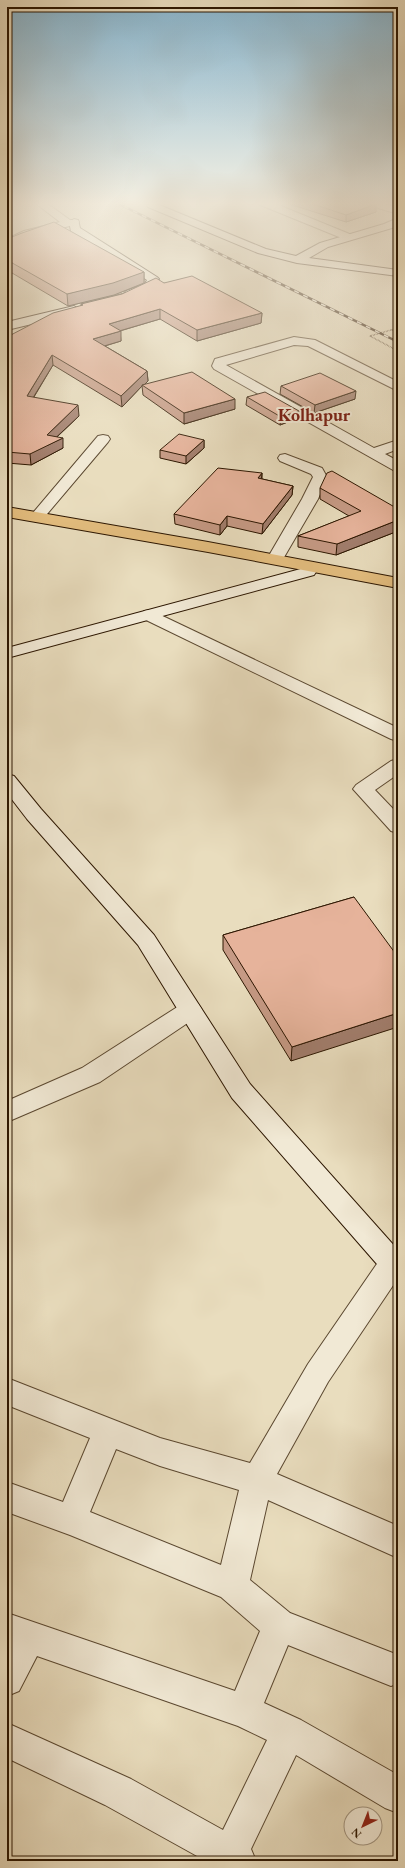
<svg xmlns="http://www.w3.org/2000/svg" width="405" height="1868" viewBox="0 0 405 1868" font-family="'EB Garamond',serif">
	<rect width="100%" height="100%" fill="#e9ddbe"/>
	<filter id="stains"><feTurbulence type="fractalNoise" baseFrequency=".005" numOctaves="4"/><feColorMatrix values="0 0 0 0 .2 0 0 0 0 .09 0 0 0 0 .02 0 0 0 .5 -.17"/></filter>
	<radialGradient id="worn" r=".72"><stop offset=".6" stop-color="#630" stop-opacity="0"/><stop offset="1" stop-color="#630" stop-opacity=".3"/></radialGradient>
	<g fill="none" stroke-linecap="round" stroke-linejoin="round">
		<g stroke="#5b4830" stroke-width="2">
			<g id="street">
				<polygon points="34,202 45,202 70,220 78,220 79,222 78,224 32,235 7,246 7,239 24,231 60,222"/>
				<polygon points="257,202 271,202 352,235 353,237 348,240 344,239 258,204"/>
				<polygon points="364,202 379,202 398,208 398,214 365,204"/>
				<polygon points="294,337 315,340 398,382 398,391 308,346 294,345 226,365 374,448 398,440 398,449 385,454 398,461 398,471 393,470 214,369 212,366 215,359"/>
				<polygon points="103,435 108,436 110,439 108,442 42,520 37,522 32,520 29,517 32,514 98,436"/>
				<polygon points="285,454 322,468 327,477 318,499 283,559 281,562 275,564 269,562 267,559 302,499 313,477 311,474 280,461 278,458 280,455"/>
				<polygon points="150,610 398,728 398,741 391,739 144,619 142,615 144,611"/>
				<polygon points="398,759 398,774 375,790 398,814 398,833 391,831 353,789 356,785 391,761"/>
				<polygon points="190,1002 198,1004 202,1010 198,1016 100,1082 7,1122 7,1101 82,1068 182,1004"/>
				<path d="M393 1251 398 1253V1278L328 1382 277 1474 398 1526V1558L268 1500 250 1580 290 1613 398 1655V1683L391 1686 288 1645 264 1703 301 1720 398 1775V1813L385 1808 296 1755 251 1849 256 1861H206L105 1805 7 1758V1723L131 1779 223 1830 267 1740 238 1726 37 1656 19 1691 7 1696V1613L235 1691 260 1631 221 1597 70 1535 7 1512V1482L63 1502 90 1438 7 1405V1378L160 1438 250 1463 308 1364 383 1255ZM116 1449 160 1466 239 1490 221 1565 90 1512Z"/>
			</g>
		</g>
		<g stroke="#2c1600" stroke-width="2">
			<g id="secondary">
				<polygon points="152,202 266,249 296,256 320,243 384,224 398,218 398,225 392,228 328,247 309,258 398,270 398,276 297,263 258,253 148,207 147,205"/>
				<polygon points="74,219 78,220 80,228 88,233 157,277 159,279 154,288 134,297 126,297 124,294 126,291 145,284 147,280 71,231 69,222"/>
				<polygon points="74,306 80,310 78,313 7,330 7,322"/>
				<polygon points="308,567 314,569 316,572 314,575 7,658 7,648"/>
				<polygon points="7,774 14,776 41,809 154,935 250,1084 398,1250 398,1279 388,1275 383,1271 232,1098 138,945 27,819 7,793"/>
			</g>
		</g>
		<g stroke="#2c1600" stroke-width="2">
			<polygon id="highway" points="7,507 208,542 398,578 398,588 208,552 7,517"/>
		</g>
		<g stroke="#2c1600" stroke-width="1.5" stroke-dasharray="0.5 1" stroke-linecap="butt">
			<polyline points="392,330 398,333"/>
			<polyline points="370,336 398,351"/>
		</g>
		<use href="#street" fill="#f1e9d5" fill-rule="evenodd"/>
		<use href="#secondary" fill="#f1e9d5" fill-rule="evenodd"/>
		<use href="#highway" fill="#e4be7f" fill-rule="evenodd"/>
		<g stroke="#2c1600" stroke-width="2.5">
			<polyline id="rail" points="115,202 398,342"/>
		</g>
		<use href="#rail" stroke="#f1e9d5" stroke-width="1.5" stroke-dasharray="5" stroke-linecap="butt"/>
		<polyline stroke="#2c1600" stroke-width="1.5" stroke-dasharray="0.5 1" stroke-linecap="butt" points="370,336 398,328"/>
	</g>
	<g fill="#c69a85" stroke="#2c1600">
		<polygon points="283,202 370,202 376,212 346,222"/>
		<polygon points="7,239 144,272 144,283 114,295 68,306 7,270"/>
		<polygon points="164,283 262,313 261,323 197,341 160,319 120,331 121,341 105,346 147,371 148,381 144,385 235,409 184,424 143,395 142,386 122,407 53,365 34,397 79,416 57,437 63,448 31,465 7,463 7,337 81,306 81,304"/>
		<polygon points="281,386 355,399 314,413 280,394"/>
		<polygon points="247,397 299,411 298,418 280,425 246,405"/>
		<polygon points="204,440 204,448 186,464 160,458 160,450"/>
		<polygon points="262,473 262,479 293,486 292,495 262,534 227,526 220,535 175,524 174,514"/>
		<polygon points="320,488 398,509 398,531 336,555 298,547 298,536 349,516 320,499"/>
		<polygon points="354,897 291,1061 223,950 223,935"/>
	</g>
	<g fill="#a17d6c" stroke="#2c1600">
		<polygon points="376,204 376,212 346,222 346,215"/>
		<polygon points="144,272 144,283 114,295 68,306 67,294"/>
		<polygon points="160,309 160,319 109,334 109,324"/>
		<polygon points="262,313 261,323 197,341 197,330"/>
		<polygon points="121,331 121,341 94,349 93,339"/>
		<polygon points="52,355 53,365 28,406 27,396"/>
		<polygon points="147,371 148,381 143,386 142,385 142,386 122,407 121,396"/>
		<polygon points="356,391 355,399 314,413 315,405"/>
		<polygon points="235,399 235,409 184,424 184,413"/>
		<polygon points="78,405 79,416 48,445 63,438 63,448 31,465 30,454 47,435"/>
		<polygon points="299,411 298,418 280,425 281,417"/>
		<polygon points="204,440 204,448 186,464 186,456"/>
		<polygon points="262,473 261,483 258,478"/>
		<polygon points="293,486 292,495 262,534 263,524"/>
		<polygon points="227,516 227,526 220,535 220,525"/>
		<polygon points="398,520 398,531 336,555 337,544"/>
		<polygon points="398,1013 398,1027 291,1061 292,1047"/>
	</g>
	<g fill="#e6b39b" stroke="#2c1600">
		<polygon points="307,202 370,202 376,204 346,215"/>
		<polygon points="54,222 144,272 113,283 67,294 7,260 7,239 22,233"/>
		<polygon points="192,276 262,313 197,330 160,309 109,324 121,331 93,339 147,371 121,396 52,355 27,396 78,405 47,435 63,438 30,454 7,452 7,337 53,313 83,305 81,304 122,294 156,278 164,283"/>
		<polygon points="192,372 235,399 184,413 142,385"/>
		<polygon points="320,373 356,391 315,405 281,386"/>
		<polygon points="265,392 299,411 281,417 247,397"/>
		<polygon points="179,434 204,440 186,456 160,450"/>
		<polygon points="218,468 262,473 258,478 293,486 263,524 227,516 220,525 174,514"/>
		<polygon points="332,471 398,509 398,520 337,544 298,536 361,511 320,488 327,473"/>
		<polygon points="354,897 398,957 398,1013 292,1047 223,935"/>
	</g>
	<linearGradient id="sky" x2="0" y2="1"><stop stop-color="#87b7d2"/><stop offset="0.44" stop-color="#f5f0e2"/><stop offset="1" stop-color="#f5f0e2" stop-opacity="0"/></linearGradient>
	<rect width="405" height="463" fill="url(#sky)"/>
	<g text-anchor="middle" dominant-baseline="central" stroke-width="4" stroke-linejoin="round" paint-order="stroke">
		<g font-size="18" font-weight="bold" fill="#7a1f14" stroke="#f1e9d5">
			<text x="314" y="414">Kolhapur</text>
		</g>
	</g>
	<rect width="405" height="1868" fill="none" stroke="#e9ddbe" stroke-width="24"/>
	<rect x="8" y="8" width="389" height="1852" fill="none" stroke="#2c1600" stroke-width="2"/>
	<rect x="12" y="12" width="381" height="1844" fill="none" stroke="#2c1600"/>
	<g transform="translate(363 1826) rotate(223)"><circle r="19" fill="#f1e9d5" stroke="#a29580"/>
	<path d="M0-3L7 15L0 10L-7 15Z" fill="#8f2418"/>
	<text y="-6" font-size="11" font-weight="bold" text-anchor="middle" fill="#2c1600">N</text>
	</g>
	<rect width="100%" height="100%" filter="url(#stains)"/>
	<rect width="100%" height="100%" fill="url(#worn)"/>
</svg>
